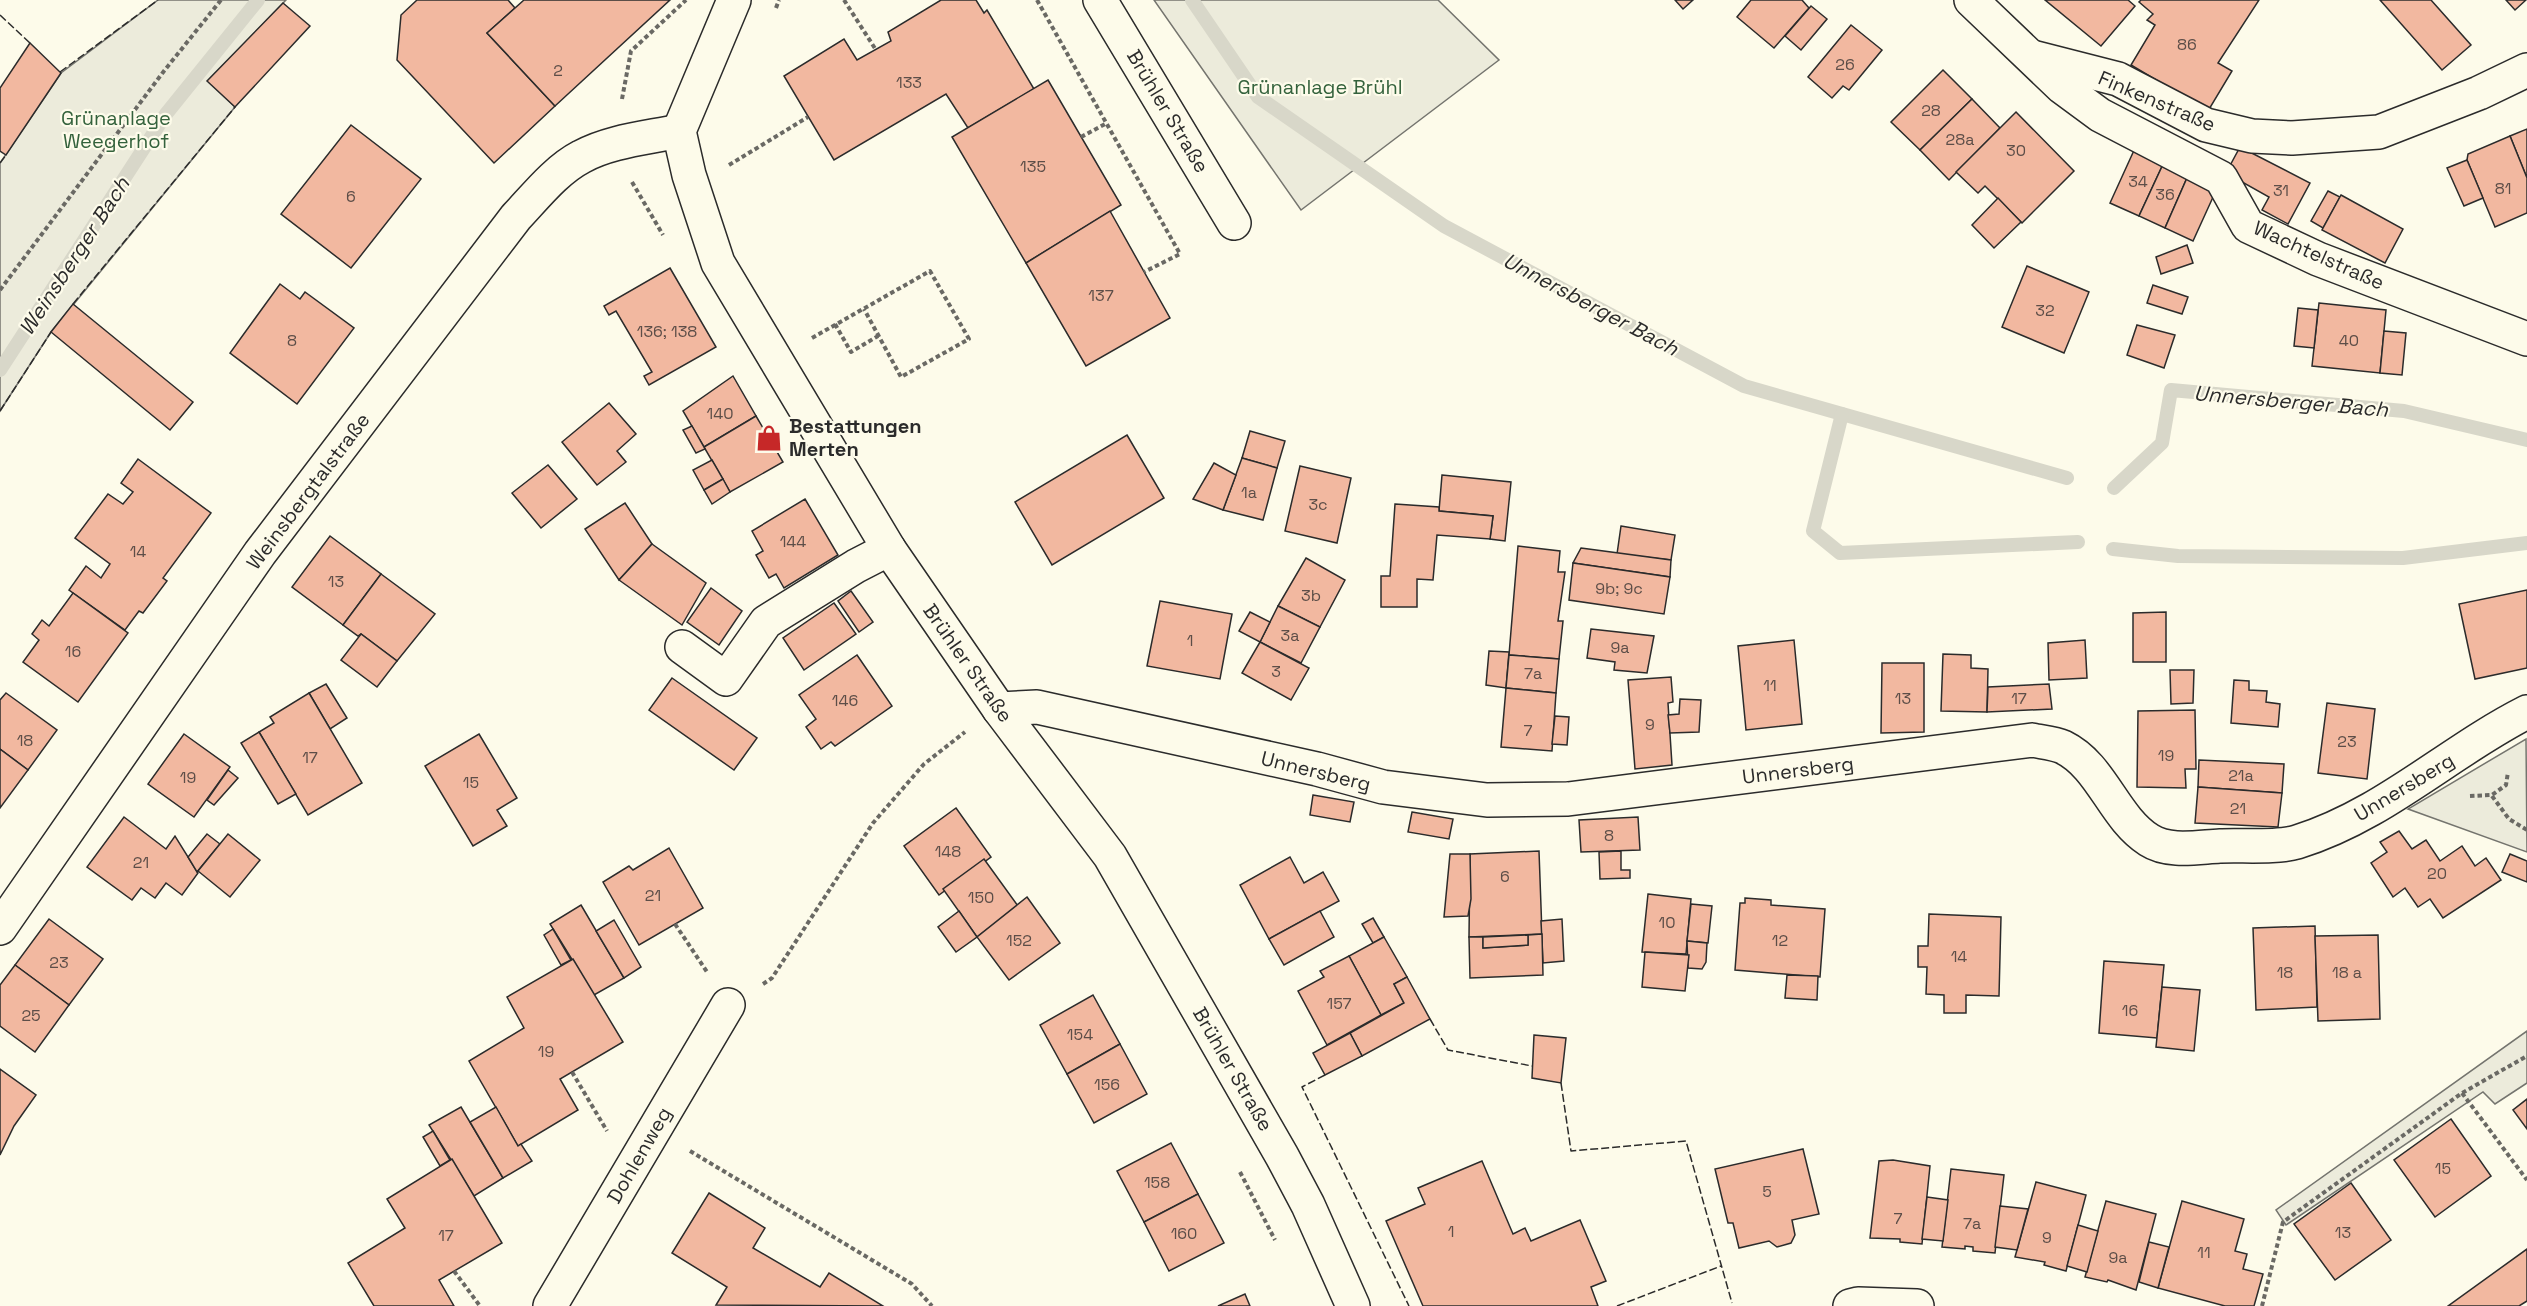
<svg xmlns="http://www.w3.org/2000/svg" width="2527" height="1306" viewBox="0 0 2527 1306" font-family="'Space Grotesk',sans-serif">
	<rect width="100%" height="100%" fill="#fdfbea"/>
	<g fill="#ecebdb" stroke="#74746e" stroke-width="1.5">
		<polygon points="158,0 286,0 208,81 235,107 51,332 0,411 0,163 61,73"/>
		<polygon points="1154,0 1438,0 1499,60 1301,210"/>
		<polygon points="2526,739 2527,852 2408,809"/>
		<polygon points="2527,1031 2527,1083 2495,1104 2483,1092 2286,1225 2276,1210"/>
	</g>
	<g fill="none" stroke-linecap="round" stroke-linejoin="round">
		<g stroke="#d8d7c9" stroke-width="14">
			<polyline points="1192,0 1258,97 1444,226 1744,386 2067,478"/>
			<polyline points="0,370 166,114 258,0"/>
			<polyline points="1842,414 1813,531 1840,553 2078,542"/>
			<polyline points="2114,488 2162,443 2171,390 2404,411 2527,440"/>
			<polyline points="2113,549 2178,556 2403,558 2527,543"/>
		</g>
	</g>
	<g fill="#f2b8a0" stroke="#2b2b2b" stroke-width="1.5">
		<polygon points="417,0 508,0 515,8 487,33 555,106 494,163 397,60 401,15"/>
		<polygon points="524,0 670,0 555,106 487,33"/>
		<polygon points="941,0 976,0 984,13 987,10 1034,89 968,128 946,94 834,160 784,76 844,39 857,60 891,41 888,32"/>
		<polygon points="1675,0 1693,0 1683,9"/>
		<polygon points="1751,0 1802,0 1809,8 1774,48 1737,17"/>
		<polygon points="2045,0 2128,0 2135,6 2101,46"/>
		<polygon points="2141,0 2259,0 2218,63 2232,71 2208,111 2131,65 2155,25 2147,20 2153,14 2139,2"/>
		<polygon points="2380,0 2431,0 2471,45 2442,70"/>
		<polygon points="2506,0 2526,0 2515,10"/>
		<polygon points="283,3 310,26 235,107 207,81"/>
		<polygon points="1811,6 1827,19 1801,50 1785,36"/>
		<polygon points="1851,25 1882,50 1849,90 1843,86 1832,98 1808,77"/>
		<polygon points="30,43 61,73 6,155 0,151 0,88"/>
		<polygon points="1943,70 1972,99 1920,150 1891,122"/>
		<polygon points="1048,80 1121,205 1026,263 952,137"/>
		<polygon points="1972,99 2000,128 1949,180 1920,150"/>
		<polygon points="2016,112 2074,171 2022,223 1985,186 1978,193 1956,172"/>
		<polygon points="351,125 421,179 351,268 281,214"/>
		<polygon points="2527,129 2527,178 2510,136"/>
		<polygon points="2510,136 2527,178 2527,213 2495,227 2467,160 2468,154"/>
		<polygon points="2136,146 2165,160 2139,216 2110,203"/>
		<polygon points="2240,147 2310,183 2288,224 2262,210 2269,197 2226,173"/>
		<polygon points="2165,160 2190,171 2165,228 2139,216"/>
		<polygon points="2467,160 2483,198 2464,206 2447,168"/>
		<polygon points="2190,171 2219,184 2193,241 2165,228"/>
		<polygon points="2328,191 2340,197 2323,228 2311,221"/>
		<polygon points="2341,195 2403,229 2385,263 2322,230"/>
		<polygon points="1998,198 2021,222 1994,248 1972,225"/>
		<polygon points="1110,211 1170,318 1086,366 1026,263"/>
		<polygon points="2187,245 2193,263 2161,274 2156,257"/>
		<polygon points="2027,266 2089,292 2064,353 2002,327"/>
		<polygon points="670,268 716,347 649,385 644,376 652,372 616,311 609,315 604,306"/>
		<polygon points="280,284 300,299 305,292 354,328 297,404 230,353"/>
		<polygon points="2153,285 2188,297 2182,314 2147,303"/>
		<polygon points="2319,303 2386,310 2380,373 2312,366"/>
		<polygon points="73,304 193,402 170,430 51,332"/>
		<polygon points="2298,308 2318,310 2314,348 2294,346"/>
		<polygon points="2137,325 2175,335 2164,368 2127,355"/>
		<polygon points="2384,331 2406,333 2402,375 2380,373"/>
		<polygon points="733,376 756,416 704,447 683,411"/>
		<polygon points="609,403 636,434 617,451 626,462 597,485 562,442"/>
		<polygon points="756,416 783,462 730,492 704,447"/>
		<polygon points="692,426 705,449 696,453 683,430"/>
		<polygon points="1250,431 1285,441 1277,468 1242,458"/>
		<polygon points="1127,435 1164,498 1052,565 1015,502"/>
		<polygon points="1242,458 1277,468 1263,520 1223,510"/>
		<polygon points="138,459 211,513 163,578 167,581 143,613 139,611 125,630 69,590 86,566 101,578 110,564 75,538 108,494 123,504 133,492 121,483"/>
		<polygon points="712,460 723,479 704,490 693,470"/>
		<polygon points="1214,463 1236,475 1223,510 1193,499"/>
		<polygon points="548,465 577,499 541,528 512,493"/>
		<polygon points="1300,466 1351,478 1337,543 1285,531"/>
		<polygon points="1442,475 1511,482 1505,541 1490,539 1493,516 1439,511"/>
		<polygon points="723,479 730,492 712,504 704,490"/>
		<polygon points="805,499 838,555 784,588 776,574 769,578 756,555 763,551 752,531"/>
		<polygon points="625,503 652,544 619,580 585,529"/>
		<polygon points="1395,504 1439,507 1439,511 1493,516 1490,539 1437,535 1433,580 1417,579 1417,607 1381,607 1381,576 1390,576"/>
		<polygon points="1621,526 1675,535 1671,560 1617,554"/>
		<polygon points="330,536 381,574 343,625 292,587"/>
		<polygon points="652,544 706,583 682,625 619,580"/>
		<polygon points="1518,546 1560,551 1558,572 1565,572 1558,621 1563,621 1559,659 1509,655"/>
		<polygon points="1581,548 1671,560 1670,577 1573,563"/>
		<polygon points="1306,558 1345,580 1320,627 1278,606"/>
		<polygon points="1573,563 1670,577 1664,614 1569,600"/>
		<polygon points="381,574 435,614 397,661 361,634 358,636 343,625"/>
		<polygon points="711,588 742,611 719,645 687,622"/>
		<polygon points="2527,590 2527,668 2475,679 2459,604"/>
		<polygon points="851,591 873,622 859,632 838,601"/>
		<polygon points="73,593 128,633 78,702 23,662 39,640 32,634 42,620 49,626"/>
		<polygon points="1160,601 1232,614 1220,679 1147,666"/>
		<polygon points="834,603 856,634 804,670 783,638"/>
		<polygon points="1278,606 1320,627 1301,663 1260,642"/>
		<polygon points="1250,612 1270,622 1260,642 1239,631"/>
		<polygon points="2166,612 2166,662 2133,662 2133,613"/>
		<polygon points="1591,629 1654,636 1647,673 1614,670 1615,662 1587,658"/>
		<polygon points="361,634 397,661 377,687 341,660"/>
		<polygon points="1794,640 1802,724 1746,730 1738,646"/>
		<polygon points="2085,640 2087,678 2049,680 2048,643"/>
		<polygon points="1260,642 1309,668 1291,700 1242,673"/>
		<polygon points="1489,651 1509,652 1506,688 1486,685"/>
		<polygon points="1943,654 1971,655 1971,668 1988,669 1987,712 1941,711"/>
		<polygon points="857,655 892,706 835,746 831,742 821,749 806,727 816,719 799,695"/>
		<polygon points="1509,655 1559,659 1556,693 1506,688"/>
		<polygon points="1882,663 1924,663 1924,732 1881,733"/>
		<polygon points="2170,670 2194,670 2193,703 2171,704"/>
		<polygon points="1671,677 1673,702 1668,703 1672,765 1635,769 1628,680"/>
		<polygon points="672,678 757,738 734,770 649,710"/>
		<polygon points="2234,680 2249,681 2249,690 2267,691 2266,702 2280,704 2278,727 2231,723"/>
		<polygon points="326,684 347,718 330,729 309,693"/>
		<polygon points="2049,684 2052,709 1987,712 1988,687"/>
		<polygon points="1506,688 1556,693 1552,751 1501,747"/>
		<polygon points="6,693 57,730 28,770 0,749 0,700"/>
		<polygon points="309,693 362,783 308,815 259,732 274,723 270,717"/>
		<polygon points="1680,699 1701,700 1699,732 1670,733 1668,715 1679,714"/>
		<polygon points="2327,703 2375,709 2367,779 2318,773"/>
		<polygon points="2195,710 2196,769 2185,769 2186,788 2137,787 2138,711"/>
		<polygon points="1555,716 1569,717 1567,745 1552,744"/>
		<polygon points="259,732 296,794 278,804 241,743"/>
		<polygon points="184,734 230,767 194,817 148,784"/>
		<polygon points="479,734 517,798 497,810 507,826 473,846 425,766"/>
		<polygon points="0,749 28,770 0,808"/>
		<polygon points="2199,760 2284,764 2282,793 2198,787"/>
		<polygon points="228,770 238,778 214,805 207,800"/>
		<polygon points="2198,787 2282,793 2278,827 2195,823"/>
		<polygon points="1313,795 1354,802 1350,822 1310,815"/>
		<polygon points="956,808 991,857 939,895 904,846"/>
		<polygon points="1412,812 1453,819 1449,839 1408,832"/>
		<polygon points="124,817 166,849 175,836 198,873 182,895 166,883 155,898 141,888 132,900 87,867"/>
		<polygon points="1638,817 1640,850 1581,852 1579,820"/>
		<polygon points="2399,831 2412,849 2426,840 2440,861 2462,846 2475,866 2486,858 2501,880 2443,918 2430,899 2418,907 2405,888 2393,897 2371,863 2387,852 2380,842"/>
		<polygon points="207,834 220,844 197,872 188,857"/>
		<polygon points="228,834 260,860 230,897 198,871"/>
		<polygon points="669,848 703,908 639,945 603,882 629,866 633,870"/>
		<polygon points="1539,851 1542,934 1469,937 1470,854"/>
		<polygon points="1621,851 1621,870 1630,870 1630,878 1600,879 1599,852"/>
		<polygon points="1450,854 1470,854 1471,899 1468,916 1444,917"/>
		<polygon points="2510,854 2527,861 2527,882 2502,872"/>
		<polygon points="1290,857 1304,883 1323,872 1339,901 1269,939 1240,885"/>
		<polygon points="984,859 1018,906 977,937 943,889"/>
		<polygon points="1648,894 1691,899 1686,954 1642,952"/>
		<polygon points="1027,897 1060,943 1009,980 977,937"/>
		<polygon points="1745,898 1771,900 1771,905 1825,909 1820,977 1735,970 1740,903 1745,903"/>
		<polygon points="1691,904 1712,906 1708,943 1687,941"/>
		<polygon points="581,905 624,978 594,995 550,924"/>
		<polygon points="959,911 977,937 956,952 938,927"/>
		<polygon points="1320,911 1334,937 1284,965 1269,939"/>
		<polygon points="1929,914 2001,917 1999,996 1966,995 1966,1013 1944,1013 1944,995 1926,994 1927,967 1918,967 1918,946 1928,946"/>
		<polygon points="1373,918 1384,937 1373,943 1362,924"/>
		<polygon points="49,919 103,959 69,1005 15,965"/>
		<polygon points="1562,919 1564,961 1543,963 1541,921"/>
		<polygon points="614,920 641,967 624,978 596,931"/>
		<polygon points="2315,926 2317,1007 2256,1010 2253,928"/>
		<polygon points="553,929 571,960 561,965 544,935"/>
		<polygon points="1542,934 1543,975 1470,978 1469,937 1483,937 1483,948 1528,945 1528,935"/>
		<polygon points="1528,935 1528,945 1483,948 1483,937"/>
		<polygon points="2378,935 2380,1019 2318,1021 2315,936"/>
		<polygon points="1384,937 1407,977 1394,984 1404,1003 1381,1015 1349,956"/>
		<polygon points="1687,941 1707,943 1706,962 1702,969 1688,968"/>
		<polygon points="1645,952 1689,955 1685,991 1642,987"/>
		<polygon points="1349,956 1381,1015 1327,1045 1298,991 1324,977 1320,971"/>
		<polygon points="573,959 623,1042 560,1079 578,1110 518,1146 469,1061 524,1028 507,997"/>
		<polygon points="2104,961 2164,965 2157,1038 2099,1033"/>
		<polygon points="15,965 69,1005 35,1052 0,1026 0,985"/>
		<polygon points="1787,975 1818,976 1817,1000 1785,998"/>
		<polygon points="1407,977 1430,1019 1362,1056 1350,1033 1404,1003 1394,984"/>
		<polygon points="2162,987 2200,990 2194,1051 2156,1047"/>
		<polygon points="1093,995 1120,1044 1067,1074 1040,1025"/>
		<polygon points="1350,1033 1362,1056 1325,1075 1313,1053"/>
		<polygon points="1534,1035 1566,1038 1561,1083 1532,1078"/>
		<polygon points="1120,1044 1147,1094 1094,1123 1067,1074"/>
		<polygon points="0,1069 36,1095 14,1126 0,1155"/>
		<polygon points="2527,1099 2527,1129 2513,1110"/>
		<polygon points="461,1107 503,1178 474,1196 429,1125"/>
		<polygon points="496,1107 518,1146 521,1144 532,1161 503,1178 470,1122"/>
		<polygon points="2451,1119 2491,1176 2435,1217 2394,1160"/>
		<polygon points="433,1131 450,1160 440,1166 423,1137"/>
		<polygon points="1171,1143 1198,1194 1144,1222 1117,1171"/>
		<polygon points="1803,1149 1819,1214 1792,1220 1795,1235 1791,1243 1777,1247 1769,1241 1739,1248 1733,1223 1728,1223 1715,1169"/>
		<polygon points="452,1159 502,1243 439,1280 454,1306 374,1306 348,1263 405,1228 387,1199"/>
		<polygon points="1893,1160 1930,1166 1922,1244 1900,1242 1900,1239 1870,1238 1879,1161"/>
		<polygon points="1482,1161 1513,1234 1525,1228 1531,1241 1580,1220 1606,1281 1591,1287 1598,1306 1423,1306 1386,1221 1425,1204 1418,1188"/>
		<polygon points="1951,1169 2004,1175 1995,1253 1973,1251 1973,1247 1965,1246 1965,1249 1942,1247"/>
		<polygon points="2036,1182 2086,1195 2066,1271 2044,1265 2045,1262 2015,1257"/>
		<polygon points="2351,1183 2391,1240 2335,1280 2294,1224"/>
		<polygon points="709,1193 765,1228 753,1248 820,1287 829,1273 883,1306 716,1305 727,1287 672,1253"/>
		<polygon points="1198,1194 1224,1243 1169,1271 1144,1222"/>
		<polygon points="1927,1197 1948,1200 1943,1241 1922,1239"/>
		<polygon points="2106,1201 2156,1214 2136,1290 2108,1280 2107,1282 2085,1277"/>
		<polygon points="2182,1201 2244,1219 2235,1251 2247,1254 2243,1269 2263,1274 2254,1306 2225,1306 2158,1288"/>
		<polygon points="2000,1206 2028,1209 2017,1250 1995,1247"/>
		<polygon points="2078,1225 2098,1231 2087,1272 2067,1266"/>
		<polygon points="2149,1242 2169,1247 2158,1288 2139,1282"/>
		<polygon points="2527,1249 2527,1301 2519,1306 2448,1306"/>
		<polygon points="1245,1294 1250,1306 1218,1306"/>
	</g>
	<g fill="none" stroke-linecap="round" stroke-linejoin="round">
		<g stroke="#2b2b2b" stroke-width="36">
			<g id="minor">
				<polyline points="1100,0 1234,223"/>
				<polyline points="1971,0 2062,87 2100,115 2221,178 2248,226 2318,259 2527,339"/>
				<polyline points="2032,57 2118,79 2206,125 2252,136 2292,138 2379,132 2479,93 2527,70"/>
				<polyline points="682,647 726,679 766,622 856,566 889,549"/>
				<path d="M999 709 1037 707 1317 769 1383 787 1487 800 1568 799 2032 740C2041 742 2054 743 2063 747 2102 766 2113 817 2149 840 2169 853 2198 847 2220 846 2242 845 2277 848 2297 842 2384 815 2448 752 2527 712"/>
				<path d="M0 928 260 553 516 217C535 197 556 170 581 157 610 141 647 138 679 131"/>
				<polyline points="550,1306 728,1005"/>
				<polyline points="1850,1306 1858,1304 1917,1306"/>
			</g>
		</g>
		<g stroke="#2b2b2b" stroke-width="36">
			<polyline id="major" points="734,0 679,131 689,175 718,263 889,549 999,709 1110,856 1282,1156 1308,1205 1353,1306"/>
		</g>
		<g stroke="#6a6964" stroke-width="4" stroke-dasharray="4.5 3" stroke-linecap="butt">
			<polyline points="844,0 876,50"/>
			<polyline points="1037,0 1180,254 1144,272"/>
			<polyline points="776,8 779,0"/>
			<polyline points="622,99 631,51 686,0"/>
			<polyline points="1081,137 1107,123"/>
			<polyline points="729,165 808,117"/>
			<polyline points="632,182 663,235"/>
			<polyline points="0,290 164,71 221,0"/>
			<polyline points="835,324 851,352 878,336"/>
			<polyline points="812,338 930,271 969,339 901,377 864,309"/>
			<polyline points="2470,796 2492,795 2506,785 2508,772"/>
			<polyline points="2492,796 2509,819 2527,830"/>
			<polyline points="675,924 707,972"/>
			<polyline points="763,984 772,978 873,823 924,764 965,732"/>
			<polyline points="572,1072 607,1131"/>
			<polyline points="2462,1093 2527,1180"/>
			<polyline points="690,1151 912,1284 932,1306"/>
			<polyline points="1240,1172 1275,1240"/>
			<polyline points="454,1271 480,1306"/>
			<polyline points="2262,1306 2283,1222 2462,1093 2527,1056"/>
		</g>
		<use href="#minor" stroke="#fdfbea" stroke-width="33"/>
		<use href="#major" stroke="#fdfbea" stroke-width="33"/>
		<g stroke="#2b2b2b" stroke-width="1.5" stroke-dasharray="8 3" stroke-linecap="butt">
			<polyline points="0,15 32,45"/>
			<polyline points="60,72 158,0"/>
			<polyline points="0,163 6,155"/>
			<polyline points="73,304 235,107"/>
			<polyline points="0,411 51,332"/>
			<polyline points="1430,1019 1448,1050 1532,1066"/>
			<polyline points="1325,1075 1302,1087 1409,1306"/>
			<polyline points="1561,1083 1571,1151 1686,1141 1732,1303"/>
			<polyline points="1617,1306 1721,1266"/>
		</g>
	</g>
	<defs>
		<g id="shop-bare" transform="scale(2.07)"><path d="M-5-2.5h2.3a2.7 3.5 0 0 1 5.4 0H5L5.5 6h-11ZM-1.5-2.5h3a1.5 2.3 0 0 0-3 0Z" fill="#c62828" stroke="#fdfbea" stroke-width="2.5" paint-order="stroke"/></g>
	</defs>
	<g fill-rule="evenodd">
		<use href="#shop-bare" x="769" y="438"/>
	</g>
	<g text-anchor="middle" dominant-baseline="central" stroke-width="4.5" stroke-linejoin="round" paint-order="stroke">
		<g font-size="16" fill="#5d4e48">
			<text x="2187" y="44">86</text>
			<text x="1845" y="64">26</text>
			<text x="558" y="70">2</text>
			<text x="909" y="82">133</text>
			<text x="1931" y="110">28</text>
			<text x="1960" y="139">28a</text>
			<text x="2016" y="150">30</text>
			<text x="1033" y="166">135</text>
			<text x="2138" y="181">34</text>
			<text x="2503" y="188">81</text>
			<text x="2281" y="190">31</text>
			<text x="2165" y="194">36</text>
			<text x="351" y="196">6</text>
			<text x="1101" y="295">137</text>
			<text x="2045" y="310">32</text>
			<text x="667" y="331">136; 138</text>
			<text x="292" y="340">8</text>
			<text x="2349" y="340">40</text>
			<text x="720" y="413">140</text>
			<text x="1249" y="492">1a</text>
			<text x="1318" y="504">3c</text>
			<text x="793" y="541">144</text>
			<text x="138" y="551">14</text>
			<text x="336" y="581">13</text>
			<text x="1619" y="588">9b; 9c</text>
			<text x="1311" y="595">3b</text>
			<text x="1290" y="635">3a</text>
			<text x="1190" y="640">1</text>
			<text x="1620" y="647">9a</text>
			<text x="73" y="651">16</text>
			<text x="1276" y="671">3</text>
			<text x="1533" y="673">7a</text>
			<text x="1770" y="685">11</text>
			<text x="1903" y="698">13</text>
			<text x="2019" y="698">17</text>
			<text x="845" y="700">146</text>
			<text x="1650" y="724">9</text>
			<text x="1528" y="730">7</text>
			<text x="25" y="740">18</text>
			<text x="2347" y="741">23</text>
			<text x="2166" y="755">19</text>
			<text x="310" y="757">17</text>
			<text x="2241" y="775">21a</text>
			<text x="188" y="777">19</text>
			<text x="471" y="782">15</text>
			<text x="2238" y="808">21</text>
			<text x="1609" y="835">8</text>
			<text x="948" y="851">148</text>
			<text x="141" y="862">21</text>
			<text x="2437" y="873">20</text>
			<text x="1505" y="876">6</text>
			<text x="653" y="895">21</text>
			<text x="981" y="897">150</text>
			<text x="1667" y="922">10</text>
			<text x="1019" y="940">152</text>
			<text x="1780" y="940">12</text>
			<text x="1959" y="956">14</text>
			<text x="59" y="962">23</text>
			<text x="2285" y="972">18</text>
			<text x="2347" y="972">18 a</text>
			<text x="1339" y="1003">157</text>
			<text x="2130" y="1010">16</text>
			<text x="31" y="1015">25</text>
			<text x="1080" y="1034">154</text>
			<text x="546" y="1051">19</text>
			<text x="1107" y="1084">156</text>
			<text x="2443" y="1168">15</text>
			<text x="1157" y="1182">158</text>
			<text x="1767" y="1191">5</text>
			<text x="1898" y="1218">7</text>
			<text x="1972" y="1223">7a</text>
			<text x="1451" y="1231">1</text>
			<text x="2343" y="1232">13</text>
			<text x="1184" y="1233">160</text>
			<text x="446" y="1235">17</text>
			<text x="2047" y="1237">9</text>
			<text x="2204" y="1252">11</text>
			<text x="2118" y="1257">9a</text>
		</g>
		<g font-size="20" fill="#34623c" stroke="#fdfbea">
			<text x="1320" y="87">Grünanlage Brühl</text>
			<text x="116" y="118">Grünanlage<tspan x="116" dy="23">Weegerhof</tspan></text>
		</g>
		<g font-size="20" fill="#2b2b2b" stroke="#fdfbea">
			<text transform="translate(2157 101) rotate(23)">Finkenstraße</text>
			<text transform="translate(1168 111) rotate(59)">Brühler Straße</text>
			<text transform="translate(2319 255) rotate(24)">Wachtelstraße</text>
			<text transform="translate(308 491) rotate(-53)">Weinsbergtalstraße</text>
			<text transform="translate(968 663) rotate(55)">Brühler Straße</text>
			<text transform="translate(1798 770) rotate(-7)">Unnersberg</text>
			<text transform="translate(1316 771) rotate(14)">Unnersberg</text>
			<text transform="translate(2404 787) rotate(-31)">Unnersberg</text>
			<text transform="translate(1233 1069) rotate(60)">Brühler Straße</text>
			<text transform="translate(639 1155) rotate(-60)">Dohlenweg</text>
		</g>
		<g font-size="20" font-weight="bold" fill="#2b2b2b" stroke="#fdfbea" text-anchor="start">
			<text x="789" y="426">Bestattungen<tspan x="789" dy="23">Merten</tspan></text>
		</g>
		<g font-size="21" font-style="italic" fill="#2b2b2b" stroke="#fdfbea">
			<text transform="translate(74 256) rotate(-57)">Weinsberger Bach</text>
			<text transform="translate(1591 304) rotate(28)">Unnersberger Bach</text>
			<text transform="translate(2291 401) rotate(5)">Unnersberger Bach</text>
		</g>
	</g>
</svg>
